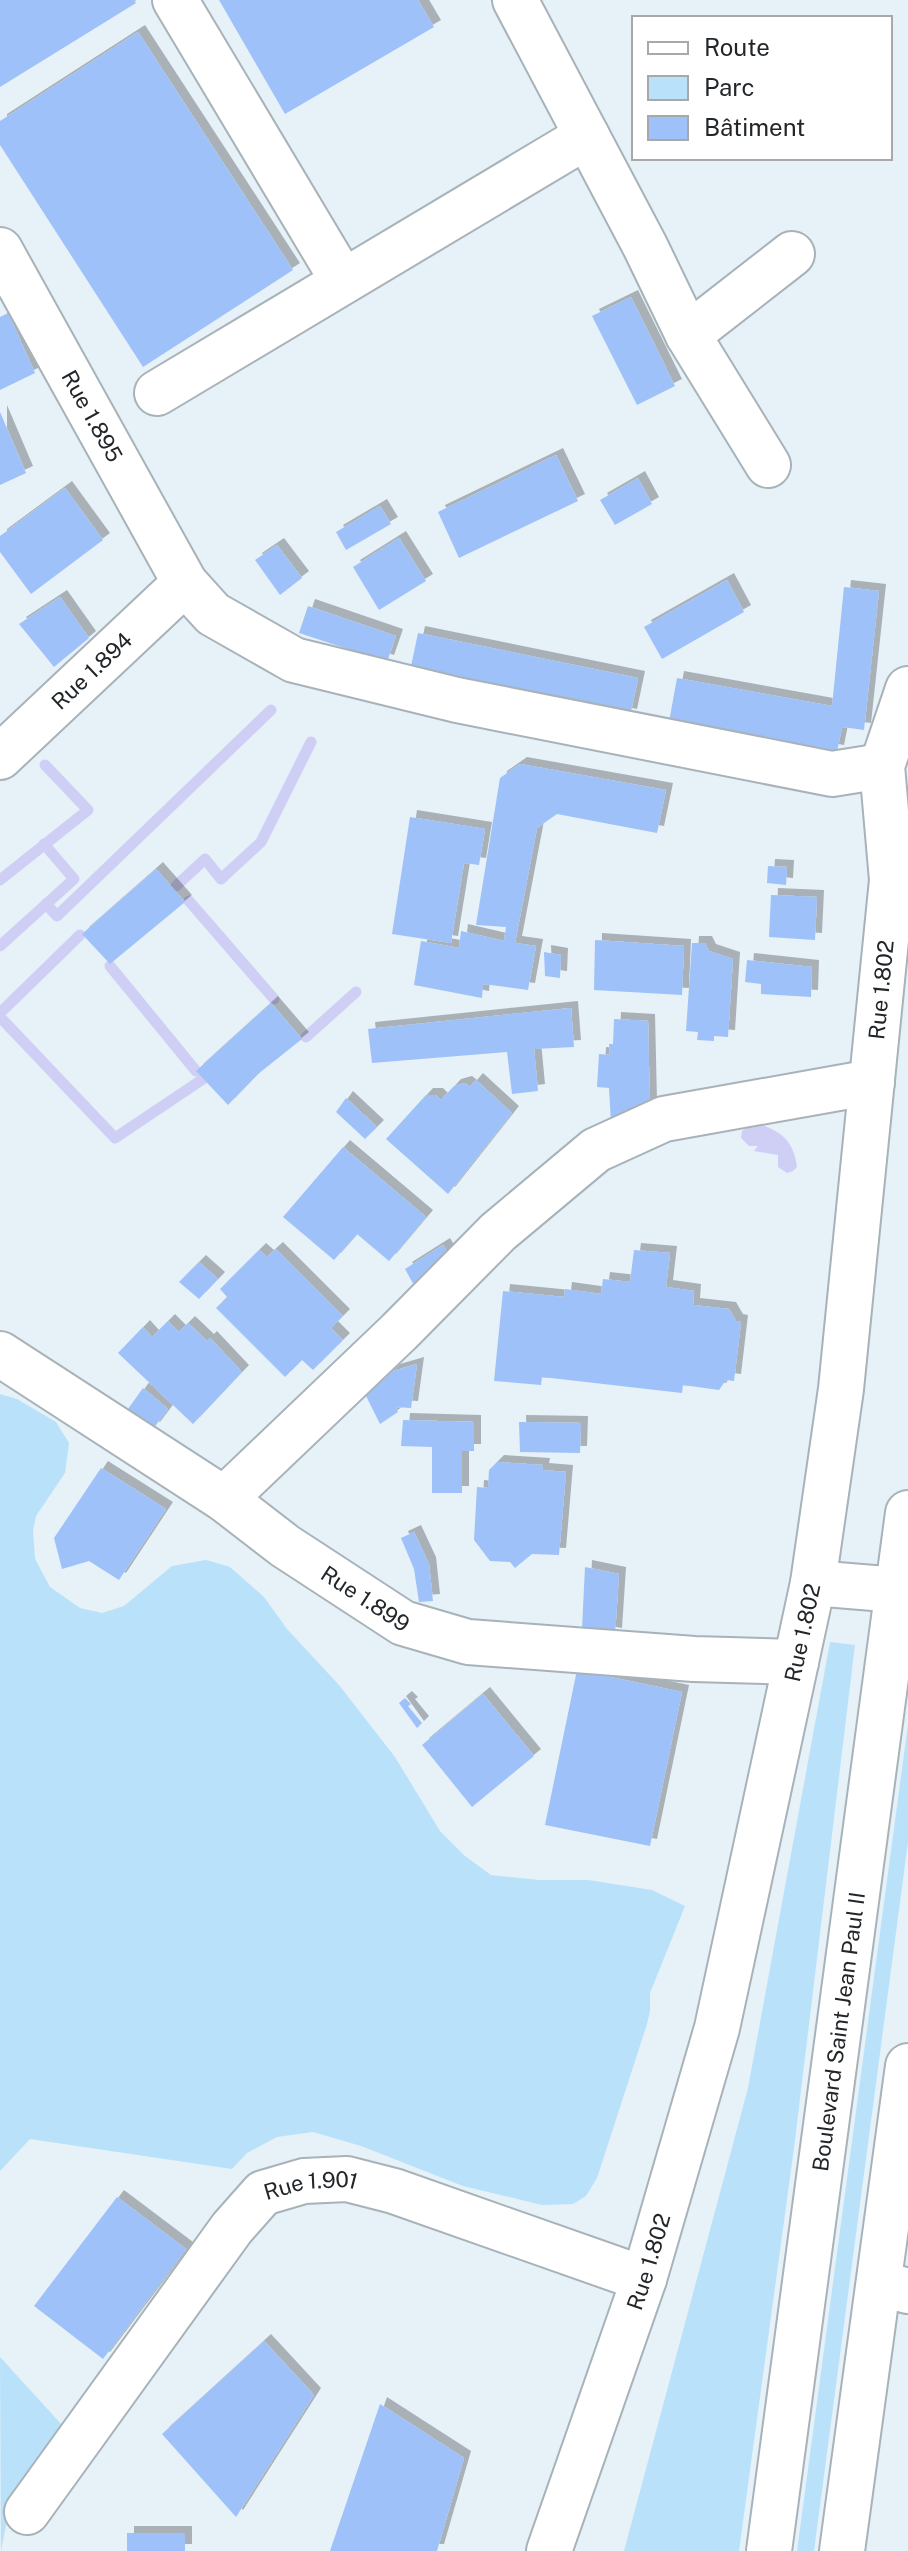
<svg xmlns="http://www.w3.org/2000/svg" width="908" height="2551" viewBox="0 0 908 2551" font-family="'Public Sans',sans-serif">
	<defs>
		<filter id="shadow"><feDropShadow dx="7" dy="-7" stdDeviation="0" flood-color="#0004"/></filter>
	</defs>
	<rect width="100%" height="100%" fill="#e6f1f8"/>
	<g fill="#b9e2fa">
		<polygon points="0,1394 17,1399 56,1422 69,1443 65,1473 36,1516 33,1530 35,1559 50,1587 80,1608 102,1613 124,1606 172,1566 206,1560 230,1567 264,1597 287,1629 339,1685 395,1757 440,1831 465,1856 491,1875 539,1880 588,1880 652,1890 685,1906 650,1993 650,2011 647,2024 597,2178 586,2196 573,2204 542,2205 463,2186 361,2146 313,2132 277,2137 247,2153 232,2169 30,2139 0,2171"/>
		<polygon points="830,1642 855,1645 794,2148 739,2551 624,2551 748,2088"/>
		<polygon points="908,1724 908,1842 814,2551 797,2551"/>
		<polygon points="0,2357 62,2425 11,2500 1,2551"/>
	</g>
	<path fill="#cfcff6" d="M761 1125C783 1132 794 1143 797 1167L793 1171 787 1173 778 1167V1155L754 1151 758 1146H749L741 1138 742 1131 748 1127Z"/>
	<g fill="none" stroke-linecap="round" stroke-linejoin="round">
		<g stroke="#cfcff6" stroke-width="11">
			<polyline points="0,880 88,810 45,765"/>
			<polyline points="176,886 205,859 221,879 261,842 311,742"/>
			<polyline points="189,901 274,999"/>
			<polyline points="46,904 57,916 271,710"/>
			<polyline points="0,946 74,879 44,844"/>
			<polyline points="110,966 196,1071"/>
			<polyline points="0,1013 80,935"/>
			<polyline points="0,1017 115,1138 203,1079"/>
			<polyline points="306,1037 356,992"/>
		</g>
	</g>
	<g fill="#9fc1f9" filter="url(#shadow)">
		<polygon points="0,0 134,0 136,3 0,87"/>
		<polygon points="219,0 418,0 434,27 285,114"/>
		<polygon points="138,32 293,270 143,367 0,145 0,121"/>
		<polygon points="631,297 675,386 637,405 592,316"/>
		<polygon points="8,313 35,373 0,390 0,317"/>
		<polygon points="0,412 26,473 0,485"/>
		<polygon points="556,455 578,501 459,558 438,512"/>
		<polygon points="638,478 652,504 615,525 600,500"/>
		<polygon points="65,488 103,540 31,594 0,552 0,536"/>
		<polygon points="380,506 391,524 346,550 336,532"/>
		<polygon points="399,538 426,581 379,610 353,567"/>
		<polygon points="277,545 302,578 280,595 255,560"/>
		<polygon points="727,580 744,612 662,659 644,627"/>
		<polygon points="844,587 879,591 864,730 842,727 837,752 669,722 677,678 832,706"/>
		<polygon points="60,597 89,638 54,667 19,624"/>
		<polygon points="308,606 396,636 387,662 299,633"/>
		<polygon points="418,633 638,678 630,716 410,671"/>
		<polygon points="520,764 666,790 657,833 557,814 537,828 515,943 536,946 528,990 483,984 482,998 414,985 421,941 459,948 461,931 504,941 506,927 476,925 500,778"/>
		<polygon points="410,817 485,829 479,865 464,863 451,943 392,934"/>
		<polygon points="768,866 787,867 786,885 767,883"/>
		<polygon points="156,869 185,902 110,964 82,934"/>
		<polygon points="771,895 817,897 815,940 769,937"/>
		<polygon points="595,940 684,946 682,995 594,990"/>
		<polygon points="692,943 705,943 709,951 733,959 728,1037 714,1036 714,1041 697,1040 698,1032 686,1031"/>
		<polygon points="544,952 561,955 560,978 545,976"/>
		<polygon points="747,960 812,967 811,997 761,994 761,984 745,982"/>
		<polygon points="271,1003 302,1039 258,1074 228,1105 196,1071"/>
		<polygon points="571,1008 574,1047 534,1049 538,1091 512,1094 507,1052 372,1063 368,1029"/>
		<polygon points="614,1019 648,1021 650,1109 611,1123 609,1088 597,1087 599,1054 610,1055 609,1044 613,1044"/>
		<polygon points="476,1080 512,1113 448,1194 386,1139 426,1095 436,1095 441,1100 454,1086 465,1083 470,1087"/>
		<polygon points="346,1098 377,1127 365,1139 336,1112"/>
		<polygon points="343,1147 426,1217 389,1261 357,1234 334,1260 283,1217"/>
		<polygon points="443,1245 454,1263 416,1289 405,1269"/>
		<polygon points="276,1249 343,1316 331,1328 343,1340 313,1370 302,1360 285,1377 216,1308 227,1297 220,1289 259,1250 267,1257"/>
		<polygon points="634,1250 670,1253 666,1287 694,1291 693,1305 729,1309 736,1321 741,1322 734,1381 726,1380 719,1390 683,1385 682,1393 542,1377 541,1385 494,1381 503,1291 564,1297 565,1289 601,1294 603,1279 630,1282"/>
		<polygon points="199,1262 218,1279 199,1299 179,1282"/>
		<polygon points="168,1321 179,1332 188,1323 207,1341 210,1338 242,1372 193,1424 118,1353 143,1327 152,1337"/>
		<polygon points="417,1364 411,1408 396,1407 398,1412 380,1424 366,1396 393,1371"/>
		<polygon points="143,1388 168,1409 153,1429 128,1409"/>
		<polygon points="403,1420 474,1422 474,1451 462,1451 462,1493 432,1493 432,1447 401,1446"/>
		<polygon points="519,1422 581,1423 580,1453 520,1452"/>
		<polygon points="497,1462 543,1465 542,1470 566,1472 559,1555 532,1554 515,1568 510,1562 490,1561 474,1540 477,1487 488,1488 489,1470"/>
		<polygon points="101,1468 166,1509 119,1580 89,1561 62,1569 54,1538"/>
		<polygon points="414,1532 429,1564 433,1601 419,1602 414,1569 401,1538"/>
		<polygon points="585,1567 619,1574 615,1635 582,1629"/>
		<polygon points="577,1670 682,1692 650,1846 545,1825"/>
		<polygon points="483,1694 534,1756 472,1807 422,1745"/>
		<polygon points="405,1698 411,1704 408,1706 422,1723 417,1728 399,1703"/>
		<polygon points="117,2197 186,2249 103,2359 34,2306"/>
		<polygon points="264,2341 314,2395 236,2517 162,2434"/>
		<polygon points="380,2404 464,2458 437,2551 330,2551"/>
		<rect x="127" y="2533" width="58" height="18"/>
	</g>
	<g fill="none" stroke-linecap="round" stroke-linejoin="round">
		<g stroke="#a8b2b9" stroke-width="48">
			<g id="minor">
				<polyline points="175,0 343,281"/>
				<polyline points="515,0 645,246 688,335 768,465"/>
				<path id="s1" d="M0 250 185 583 213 614 294 660 457 700 832 774 882 766"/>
				<polyline points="688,335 792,254"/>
				<polyline points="157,393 587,136"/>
				<path id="s2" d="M0 757 185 583"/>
				<path id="s3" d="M0 1354 224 1499 285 1546 403 1623 468 1642 694 1659 796 1662"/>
				<polyline points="224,1499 399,1332 498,1232 596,1150 664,1119 872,1082"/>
				<polyline points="813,1583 898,1590"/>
				<polyline points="879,2283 908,2291"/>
				<path id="s4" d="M27 2512 232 2228 263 2193 304 2181 347 2179 394 2191 644 2279"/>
				<path id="s5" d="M549 2551 644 2279 717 2028 813 1583 841 1389 892 880 882 766 908 689"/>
			</g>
		</g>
		<g stroke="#a8b2b9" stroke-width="48">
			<g id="major">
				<path id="s6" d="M769 2551 908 1513"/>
				<polyline points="842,2551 908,2066"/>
			</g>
		</g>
		<use href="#minor" stroke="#fff" stroke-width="44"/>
		<use href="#major" stroke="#fff" stroke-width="44"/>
	</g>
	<g text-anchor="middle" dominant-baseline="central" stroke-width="6" stroke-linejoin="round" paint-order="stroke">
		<g font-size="22" fill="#222629" stroke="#fff">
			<text stroke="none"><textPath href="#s1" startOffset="190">Rue 1.895</textPath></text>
			<text stroke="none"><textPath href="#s2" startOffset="126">Rue 1.894</textPath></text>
			<text stroke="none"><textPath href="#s5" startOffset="1602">Rue 1.802</textPath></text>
			<text stroke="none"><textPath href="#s3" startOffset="440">Rue 1.899</textPath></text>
			<text stroke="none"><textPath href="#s5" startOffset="954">Rue 1.802</textPath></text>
			<text stroke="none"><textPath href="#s6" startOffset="524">Boulevard Saint Jean Paul II</textPath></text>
			<text stroke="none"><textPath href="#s4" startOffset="446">Rue 1.901</textPath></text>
			<text stroke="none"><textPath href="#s5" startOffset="306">Rue 1.802</textPath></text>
		</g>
	</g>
	<rect x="632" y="16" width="260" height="144" fill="#ffffff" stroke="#a7a8a9" stroke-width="2"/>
	<rect x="648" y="42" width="40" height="12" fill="#ffffff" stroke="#a7a8a9" stroke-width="2"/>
	<text x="704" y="56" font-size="24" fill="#222629">Route</text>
	<rect x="648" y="76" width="40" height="24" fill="#b9e2fa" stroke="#a7a8a9" stroke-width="2"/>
	<text x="704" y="96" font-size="24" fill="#222629">Parc</text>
	<rect x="648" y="116" width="40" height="24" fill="#9fc1f9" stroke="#a7a8a9" stroke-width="2"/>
	<text x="704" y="136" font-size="24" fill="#222629">Bâtiment</text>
</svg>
